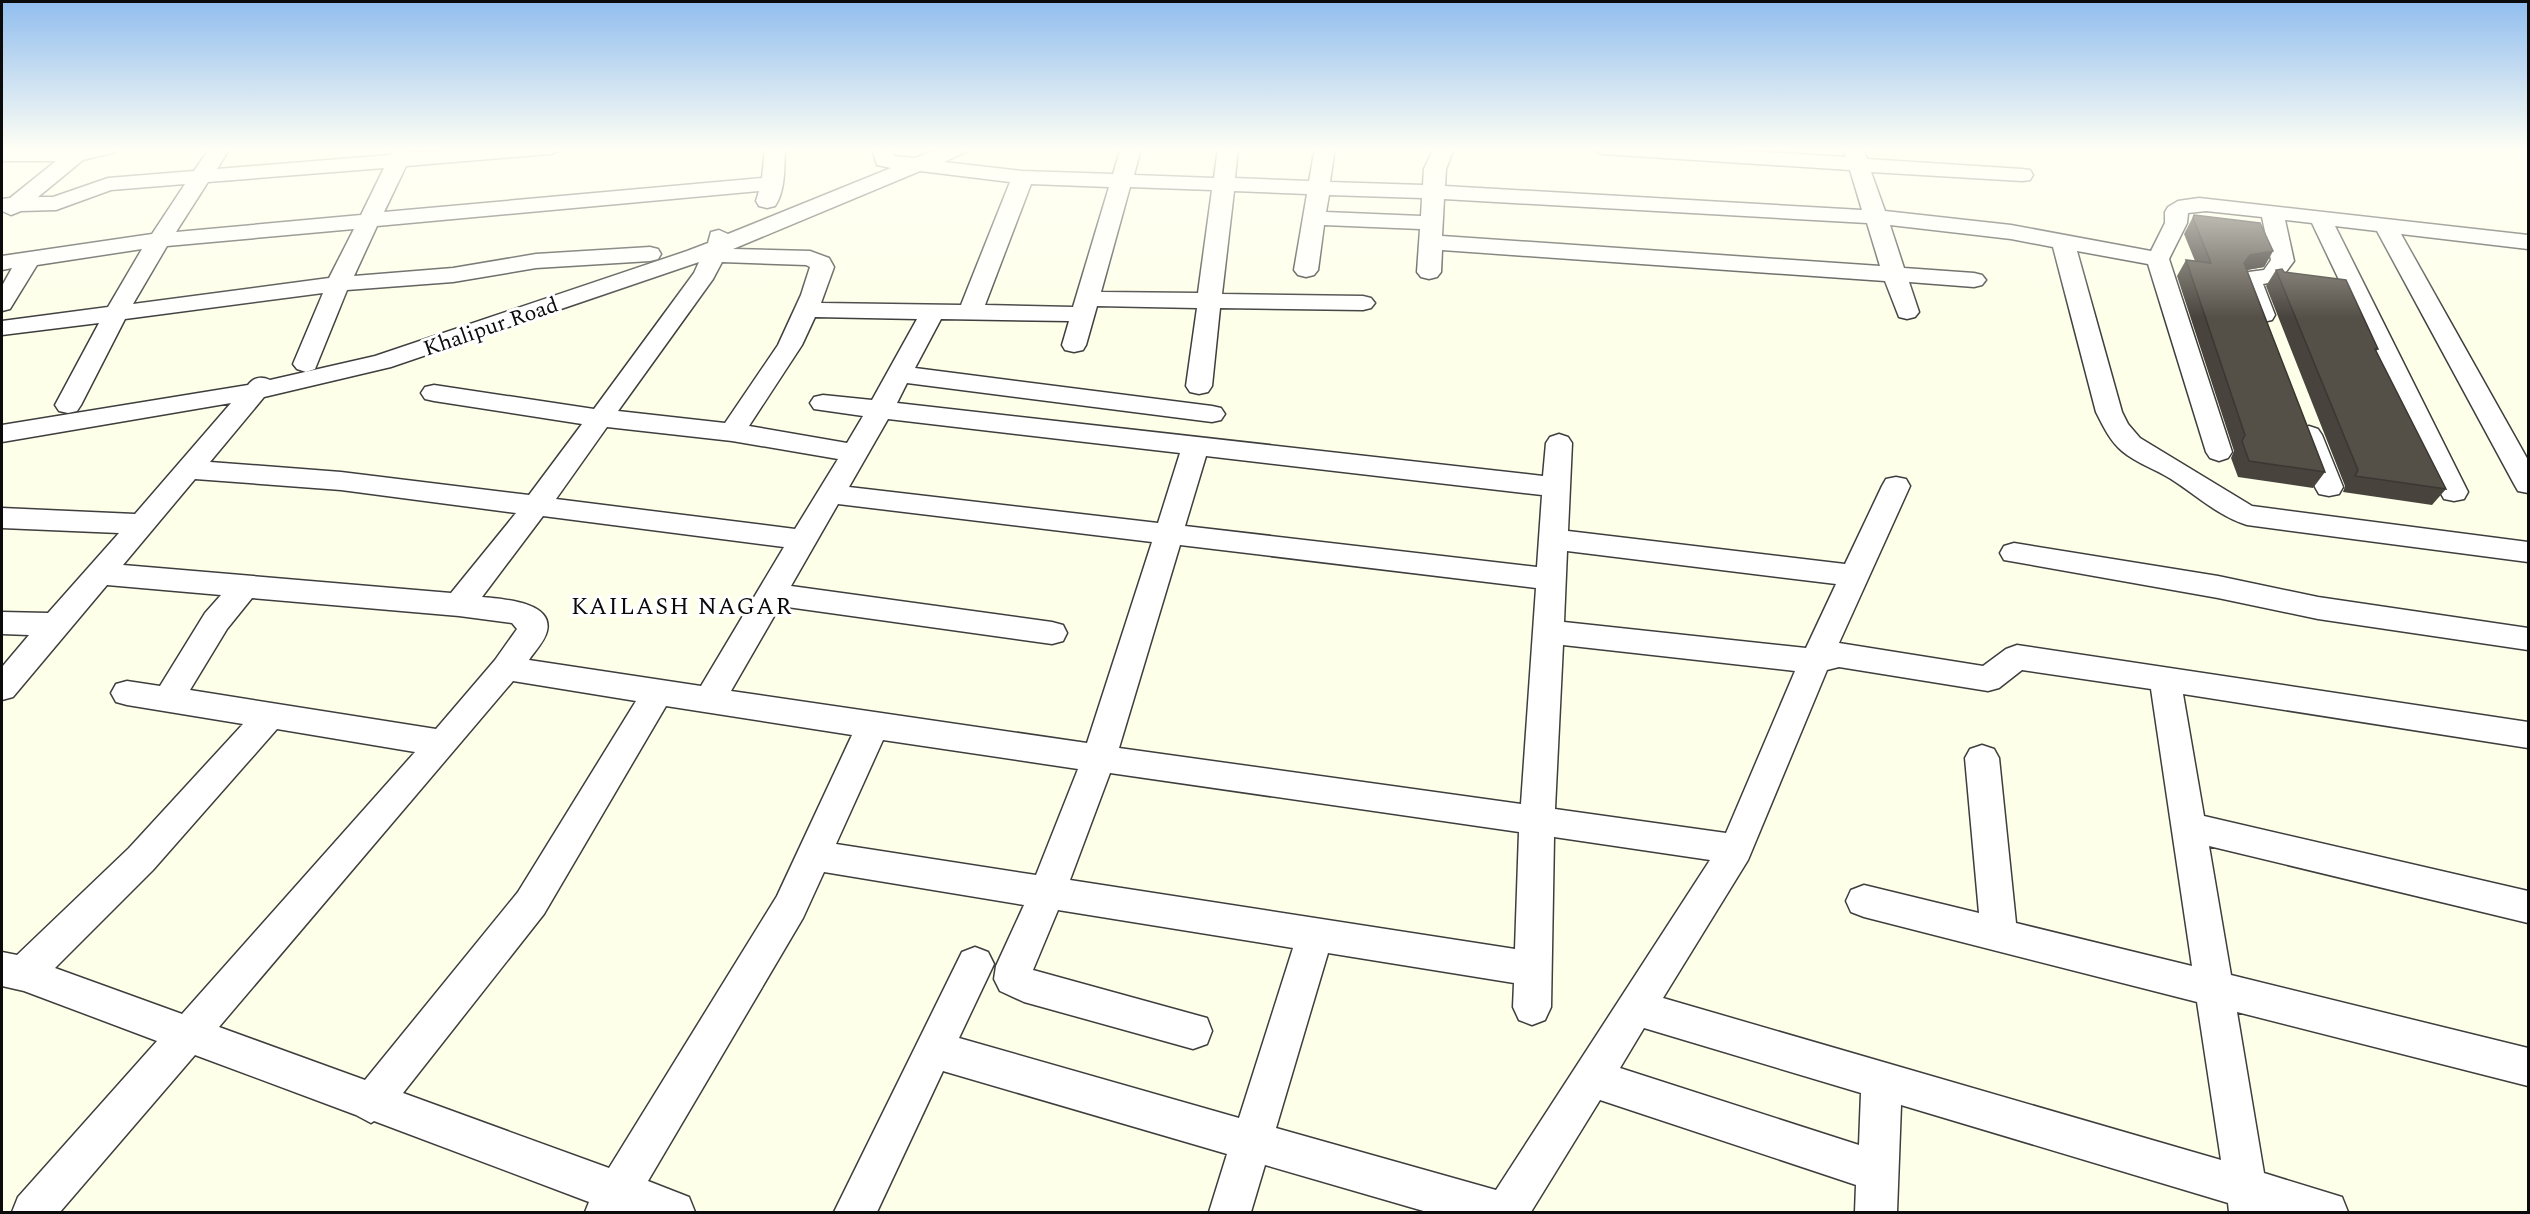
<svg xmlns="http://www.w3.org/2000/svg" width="2530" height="1214" viewBox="0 0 2530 1214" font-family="Spectral,serif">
	<rect width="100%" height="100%" fill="#feffe9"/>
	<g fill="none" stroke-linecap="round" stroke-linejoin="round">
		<g stroke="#3e3e3e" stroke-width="3">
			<g id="minor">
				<path d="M119 148 116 152 83 160 38 197H53L108 178 194 171 210 148H230L217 169 390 155 394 148H414L412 153 472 148H560L557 152 550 154 406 166 384 212 762 178 765 148H785C784 166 786 190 775 206L767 208 759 206 756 201 759 191 377 226 354 276 453 268 536 254 650 247 658 249 661 254 658 259 650 261 536 268 453 282 347 290 315 369 306 372 297 369 293 364 323 293 125 319 81 405 77 411 68 413 59 411 55 405 99 323 2 335V321L108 307 142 249 37 265 10 309 2 311V286L12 268 2 270V256L152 234 185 184 111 190 56 210 21 211 11 215 2 211V199L10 198 56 161H2V149ZM384 168 361 215 176 232 208 182ZM354 229 329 278 133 304 167 246Z"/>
				<path d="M872 148H892L894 156 915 158 941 148H969L966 152 944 162 1023 171 1113 174 1121 148H1141L1134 175 1214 178 1218 148H1238L1235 178 1309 181 1315 148H1335L1330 182 1423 185 1424 169 1434 148H1454L1446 169 1445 186 1862 210 1850 170 1603 154 1596 152 1593 148H1702L1846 157 1843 148H1863L1867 159 2022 169 2030 170 2033 175 2030 180 2022 181 1871 172 1885 211 2011 225 2151 251 2165 223V212L2168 207 2178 201 2199 198 2528 235V249L2401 234 2528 460V493L2518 491 2514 484 2377 231 2335 226 2468 492 2464 499 2454 501 2444 499 2440 492 2312 223 2285 220 2294 261 2279 281 2263 284 2275 315 2272 320 2263 322 2254 320 2237 278 2241 273 2264 270 2271 260 2262 217 2206 211 2188 213 2187 223 2169 259 2232 452 2228 458 2219 461 2210 458 2206 452 2148 264 2077 251 2122 412 2128 424 2140 438 2252 506 2528 542V562L2247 525C2218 516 2196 495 2171 479 2155 469 2136 463 2122 451 2110 441 2103 426 2096 412L2053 247 2011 239 1890 225 1904 268 1974 273 1982 275 1986 280 1982 285 1974 287 1909 282 1919 312 1915 317 1907 319 1899 317 1885 281 1442 250 1441 272 1437 277 1429 279 1421 277 1417 272 1420 229 1324 225 1318 270 1314 275 1306 277 1298 275 1294 270 1307 194 1234 191 1222 294 1363 296 1371 298 1375 303 1371 308 1363 310 1220 308 1212 386 1208 392 1199 394 1190 392 1186 386 1197 308 1097 306 1086 345 1083 350 1074 352 1065 350 1062 345 1069 321 941 319 915 368 1212 406 1221 408 1225 414 1221 420 1212 422 907 383 897 403 1543 476 1546 443 1550 437 1559 434 1568 437 1572 443 1568 531 1845 564 1882 486 1886 479 1896 477 1906 479 1910 486 1839 643 1983 666 2006 649 2017 645 2528 722V748L2183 694 2204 816 2528 891V923L2209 846 2231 975 2528 1048V1086L2237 1012 2264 1173 2342 1197 2348 1212H2229L2228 1203 1901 1105 1897 1212H1855L1856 1185 1600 1100 1531 1212H1427L1265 1165 1251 1212H1209L1227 1154 943 1071 877 1212H834L962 952 975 947 988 952 994 964 959 1038 1239 1118 1293 948 1058 910 1033 970 1207 1018 1212 1031 1207 1044 1193 1049 1024 1002 1000 991 994 979 996 966 1024 905 824 872 803 918 648 1181 689 1197 695 1212H585L589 1202 374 1121 371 1123 356 1115 195 1055 60 1212H12L18 1197 157 1041 24 991 2 986V952L17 955 129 848 243 724 127 705 116 702 111 693 116 684 127 681 160 686 205 613 221 595 107 585 13 697 2 700V667L29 635 2 634V612L48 613 119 533 2 528V508L135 514 231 403 2 442V425L248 385C254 377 261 376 270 380L375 356 687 251 708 243 711 232 719 230 728 234 891 168 877 165ZM920 171 1010 182 961 305 821 303 834 267 829 258 810 251 733 249ZM1031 184 1109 187 1073 307 985 305ZM1130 187 1212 190 1198 293 1101 292ZM1329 195 1422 198 1421 216 1326 212ZM1444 199 1867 223 1880 266 1442 236ZM699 262 694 273 594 409 434 385 425 387 421 393 425 399 434 401 582 424 529 495 341 472 210 462 264 397 391 367ZM722 262 806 265 810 267 801 295 778 345 725 423 618 411 713 279ZM815 317 917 319 872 400 823 395 814 397 810 403 814 409 863 416 847 443 749 426 802 345ZM888 419 1180 453 1158 523 849 487ZM607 427 732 441 838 459 795 529 556 499ZM1206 456 1542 495 1537 567 1185 526ZM195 479 341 490 516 513 451 593 123 565ZM838 504 1152 542 1087 743 731 691 780 606 1052 644 1063 641 1067 633 1063 625 1052 622 791 586ZM543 516 784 547 701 686 529 660C534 652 545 641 547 631 554 601 500 599 482 597ZM1180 545 1536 588 1521 804 1119 748ZM1567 551 1836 584 1806 648 1564 622ZM252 598 459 616 512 623 517 629 495 660 436 729 190 690 227 629ZM1563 645 1795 671 1726 833 1555 809ZM1839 667 1988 691 1999 688 2022 670 2151 689 2192 966 2016 923 1999 758 1994 749 1982 745 1970 749 1965 758 1979 913 1864 885 1851 890 1846 901 1851 912 1864 917 2197 1002 2221 1160 1663 998 1748 860 1827 670ZM513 681 636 701 518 892 365 1080 219 1027ZM666 706 852 735 777 896 609 1168 403 1093 544 914ZM277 729 415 752 182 1014 55 968 153 870ZM883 740 1078 769 1036 875 836 844ZM1110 773 1519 832 1515 949 1070 880ZM1554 837 1710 860 1496 1190 1276 1128 1328 953 1514 983 1513 1007 1519 1020 1532 1025 1545 1020 1551 1007ZM1644 1028 1861 1093 1859 1145 1620 1068Z"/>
				<polygon points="2309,426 2318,429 2322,435 2343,487 2339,494 2329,496 2319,494 2315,487 2296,435 2300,429"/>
				<polygon points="2014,543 2218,576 2318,597 2528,628 2528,650 2318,619 2218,598 2004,560 2000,553 2004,546"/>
			</g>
		</g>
		<use href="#minor" fill="#fff" fill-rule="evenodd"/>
	</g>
	<g fill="#48443d">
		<polygon points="2194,215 2273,251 2264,267 2247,270 2325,472 2313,488 2238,477 2231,458 2234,451 2177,276 2186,260 2195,261 2184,234"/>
		<polygon points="2276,270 2378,349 2376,351 2446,489 2432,505 2343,492 2345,486 2266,286"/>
	</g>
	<polygon fill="#3b3732" points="2273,251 2264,267 2241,271 2244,263 2250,255"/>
	<g fill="#544f47" stroke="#3b3732" stroke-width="1.5">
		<polygon points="2194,215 2260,223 2273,251 2250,255 2244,263 2325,472 2249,461 2242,441 2245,435 2186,260 2211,263 2193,218"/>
		<polygon points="2282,269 2284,272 2346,280 2378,349 2375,349 2446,489 2355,476 2358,470 2276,270"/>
	</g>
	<linearGradient id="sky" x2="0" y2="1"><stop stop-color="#90bdee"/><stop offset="0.47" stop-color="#fffff5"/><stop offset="1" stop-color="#fffff5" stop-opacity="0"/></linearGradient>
	<rect width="2530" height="318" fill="url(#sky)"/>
	<g text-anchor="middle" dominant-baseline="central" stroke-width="6" stroke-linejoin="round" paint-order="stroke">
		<g font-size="22" fill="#0b0b0b" stroke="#fff">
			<text transform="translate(491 327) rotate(-19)">Khalipur Road</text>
		</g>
		<g font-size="24" letter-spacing="1.5" fill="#0b0b0b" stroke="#fff">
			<text x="682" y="607">KAILASH NAGAR</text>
		</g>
	</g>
	<rect width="2530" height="1214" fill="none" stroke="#0b0b0b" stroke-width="6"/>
</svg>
